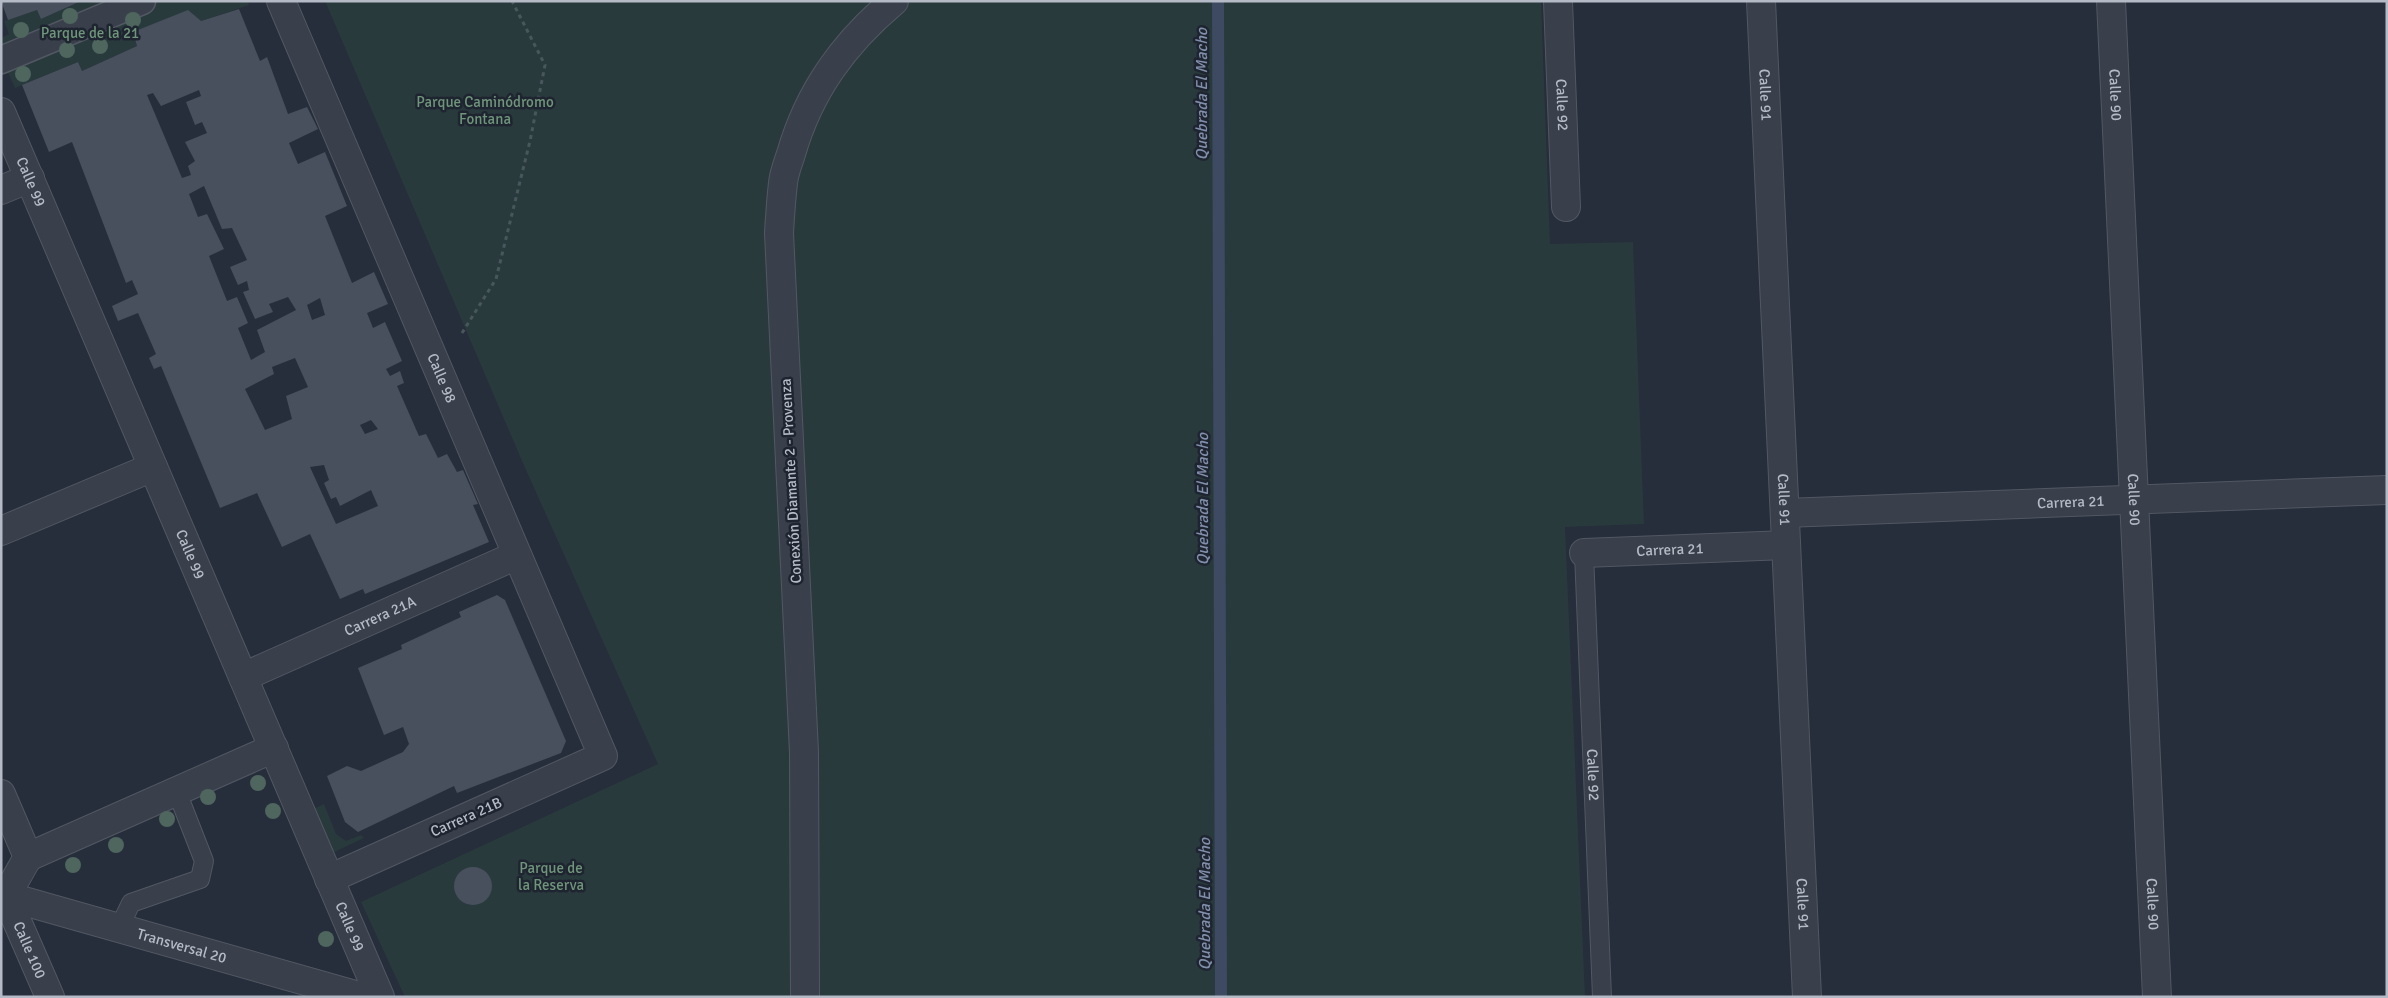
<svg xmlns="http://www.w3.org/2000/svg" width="2388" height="998" viewBox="0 0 2388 998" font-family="Signika,sans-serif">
	<rect width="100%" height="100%" fill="#262d3b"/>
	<g fill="#293a3d">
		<polygon points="81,1 248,1 249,5 201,21 133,32 137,46 82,71 78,62 15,88 1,57 1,38 9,34 4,21 37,10 41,19"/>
		<polygon points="325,1 1541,1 1550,244 1633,242 1644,524 1565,527 1585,997 405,997 361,902 658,764 522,461"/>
		<polygon points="324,804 336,834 346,841 361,835 364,838 328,855 309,811"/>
	</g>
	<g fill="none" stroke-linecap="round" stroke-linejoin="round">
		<polyline stroke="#3d4a62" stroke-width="12" points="1218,1 1221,997"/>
	</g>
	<g fill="#48505e" fill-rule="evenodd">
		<polygon points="1,1 81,1 41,19 37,10 8,20"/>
		<path d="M239 9 260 61 267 57 288 114 307 107 318 129 289 143 298 164 325 152 347 206 325 216 352 283 374 272 388 304 367 313 373 328 385 322 402 361 386 369 390 376 400 371 404 383 397 386 419 436 426 434 438 458 447 454 457 472 463 470 478 504 473 505 489 542 365 594 363 589 340 599 310 534 282 547 257 493 220 508 161 366 154 369 149 358 156 354 138 313 118 321 112 306 138 294 132 280 126 283 72 142 49 152 22 85 78 62 82 71 137 46 133 32 188 10 201 21ZM199 90 201 96 186 102 195 125 202 122 207 133 185 142 195 161 188 166 191 175 182 178 147 95 153 93 161 106ZM204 186 222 229 232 228 247 260 230 267 238 285 247 281 249 290 243 292 255 319 273 312 269 304 288 297 296 310 257 330 265 352 251 360 238 328 248 323 237 297 227 301 209 256 224 249 207 214 198 217 189 194ZM320 298 325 315 312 320 307 305ZM295 358 308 387 286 396 292 419 265 430 245 389 274 374 272 367ZM371 420 378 429 365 434 360 425ZM324 465 329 480 324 483 331 499 336 497 340 506 371 490 378 506 336 524 310 467Z"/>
		<polygon points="497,595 505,600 566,741 561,753 457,793 454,786 358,832 345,822 327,776 347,766 361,771 403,752 409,744 403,727 384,735 358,668 402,649 401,645 461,617 459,612"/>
		<circle cx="473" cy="886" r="19"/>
	</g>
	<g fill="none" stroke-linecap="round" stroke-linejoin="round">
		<g stroke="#525863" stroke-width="20">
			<g id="service">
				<path id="s1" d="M1584 553 1602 997"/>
				<polyline points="119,928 131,903 200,879 204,861 177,792"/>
			</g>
		</g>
		<g stroke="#525863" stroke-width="29">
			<polyline id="pedestrian" points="1,60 142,1"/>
		</g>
		<g stroke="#525863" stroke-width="30">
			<g id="minor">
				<path id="s2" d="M281 1 603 756 329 879"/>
				<path id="s3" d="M1558 1 1566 207"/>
				<path id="s4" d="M1761 1 1807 997"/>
				<path id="s5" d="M2111 1 2157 997"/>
				<path id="s6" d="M1 112 380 997"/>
				<polyline points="1,190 30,178"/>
				<path id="s7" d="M1785 513 2387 490"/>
				<polyline points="1,531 153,467"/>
				<path id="s8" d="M1584 553 1786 545"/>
				<path id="s9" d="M243 677 517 555"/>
				<path id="s10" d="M1 794 28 857 6 896 362 997"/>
				<polyline points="28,857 274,748"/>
			</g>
		</g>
		<g stroke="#525863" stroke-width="30">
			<g id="tertiary">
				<path id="s11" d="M1 895 6 896 50 997"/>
				<path d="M805 997 804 752 779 233C780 216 781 200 783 183 784 173 788 163 791 154 809 91 844 43 894 1"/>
			</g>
		</g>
		<polyline stroke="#48575b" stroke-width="3" stroke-dasharray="4 4" stroke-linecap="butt" points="462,333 496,279 530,141 545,65 512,1"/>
		<use href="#service" stroke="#3a404b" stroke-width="18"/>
		<use href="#pedestrian" stroke="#3a404b" stroke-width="26"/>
		<use href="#minor" stroke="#3a404b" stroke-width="28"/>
		<use href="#tertiary" stroke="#3a404b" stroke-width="28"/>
	</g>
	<g fill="#4e665e">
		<circle cx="70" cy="16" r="8"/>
		<circle cx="133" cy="20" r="8"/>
		<circle cx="21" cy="30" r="8"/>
		<circle cx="100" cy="46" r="8"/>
		<circle cx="67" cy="50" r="8"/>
		<circle cx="23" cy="74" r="8"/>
		<circle cx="258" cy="783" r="8"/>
		<circle cx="208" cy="797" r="8"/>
		<circle cx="273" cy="811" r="8"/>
		<circle cx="167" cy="819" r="8"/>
		<circle cx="116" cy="845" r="8"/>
		<circle cx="73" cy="865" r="8"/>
		<circle cx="326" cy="939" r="8"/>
	</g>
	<g text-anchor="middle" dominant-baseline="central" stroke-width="5" stroke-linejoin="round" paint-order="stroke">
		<g font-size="15" fill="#6f957a" stroke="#1f2530">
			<text x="90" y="33">Parque de la 21</text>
			<text x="485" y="102">Parque Caminódromo<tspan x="485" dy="17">Fontana</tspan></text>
			<text x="551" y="868">Parque de<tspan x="551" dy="17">la Reserva</tspan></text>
		</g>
		<g font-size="15" fill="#b5bbc6" stroke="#1f2530">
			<text stroke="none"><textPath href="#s4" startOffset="94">Calle 91</textPath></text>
			<text stroke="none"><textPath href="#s5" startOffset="94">Calle 90</textPath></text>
			<text stroke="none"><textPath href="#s3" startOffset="104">Calle 92</textPath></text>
			<text stroke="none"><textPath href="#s6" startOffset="76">Calle 99</textPath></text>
			<text stroke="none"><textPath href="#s2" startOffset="410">Calle 98</textPath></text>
			<text transform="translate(791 481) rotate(-93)">Conexión Diamante 2 - Provenza</text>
			<text stroke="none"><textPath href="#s4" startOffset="499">Calle 91</textPath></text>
			<text stroke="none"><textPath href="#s5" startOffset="499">Calle 90</textPath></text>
			<text stroke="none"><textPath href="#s7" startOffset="286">Carrera 21</textPath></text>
			<text stroke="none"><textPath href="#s8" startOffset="86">Carrera 21</textPath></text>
			<text stroke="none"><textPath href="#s6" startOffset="481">Calle 99</textPath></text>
			<text stroke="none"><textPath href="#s9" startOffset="150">Carrera 21A</textPath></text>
			<text stroke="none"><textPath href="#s1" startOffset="222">Calle 92</textPath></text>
			<text transform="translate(466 817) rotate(-24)">Carrera 21B</text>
			<text stroke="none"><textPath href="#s4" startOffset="904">Calle 91</textPath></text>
			<text stroke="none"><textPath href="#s5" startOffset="904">Calle 90</textPath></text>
			<text stroke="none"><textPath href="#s6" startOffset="886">Calle 99</textPath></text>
			<text stroke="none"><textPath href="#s10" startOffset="296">Transversal 20</textPath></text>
			<text stroke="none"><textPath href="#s11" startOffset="64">Calle 100</textPath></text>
		</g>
		<g font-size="16" font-style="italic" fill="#808fab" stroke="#1f2530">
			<text transform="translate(1202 94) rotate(-90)">Quebrada El Macho</text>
			<text transform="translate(1203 499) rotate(-90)">Quebrada El Macho</text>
			<text transform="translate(1205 904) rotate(-90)">Quebrada El Macho</text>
		</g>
	</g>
	<rect width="2388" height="998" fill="none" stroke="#b5bbc6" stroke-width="5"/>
</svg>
